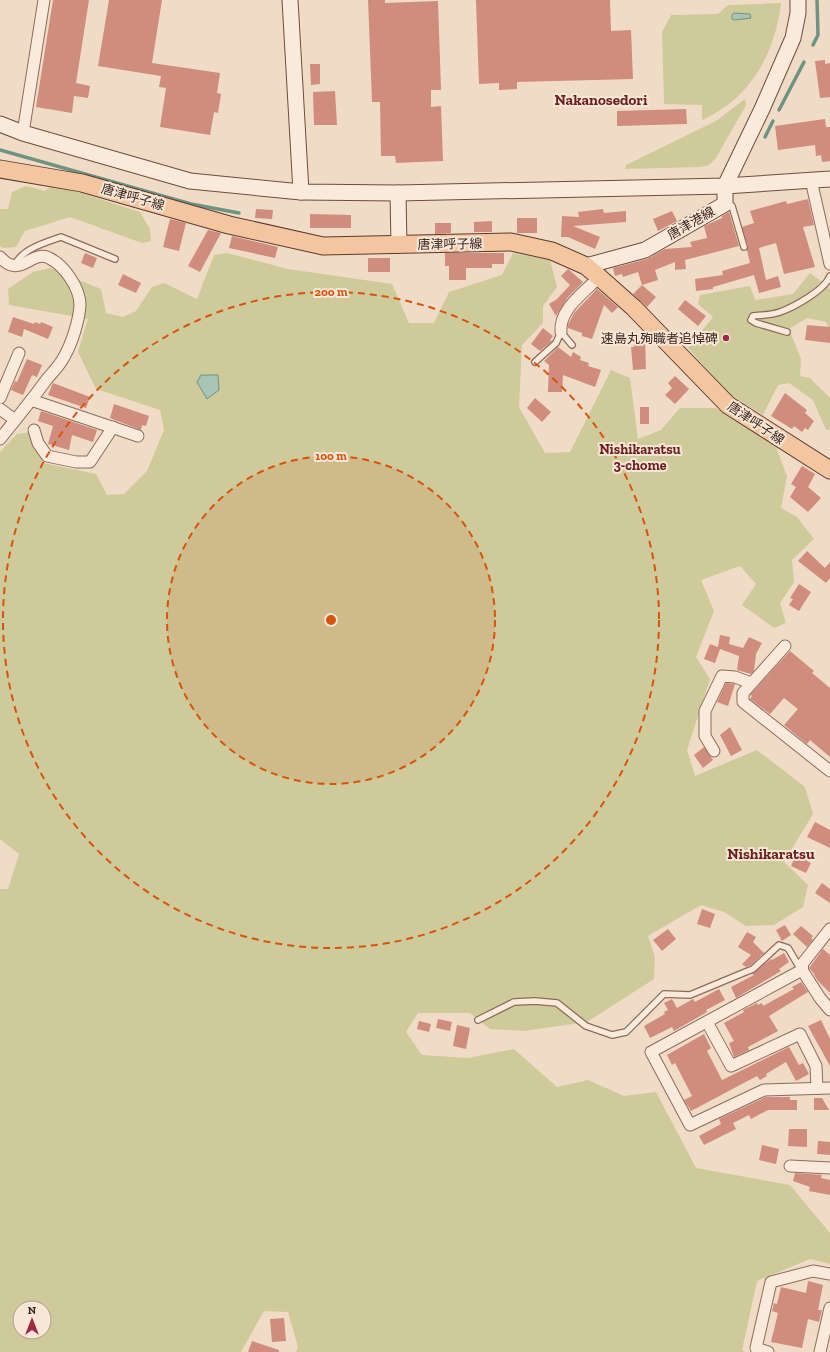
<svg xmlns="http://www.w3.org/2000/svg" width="830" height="1352" viewBox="0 0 830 1352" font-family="'Zilla Slab','Noto Sans JP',serif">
	<rect width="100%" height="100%" fill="#f0dbc7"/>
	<g fill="#cfca9a" fill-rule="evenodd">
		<path d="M781 3C775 54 750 99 702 120V105L664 104 662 32 671 15 718 14 728 5Z"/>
		<polygon points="745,99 746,105 716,158 709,165 700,167 625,169 626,165 716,121"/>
		<polygon points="53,184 140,212 150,229 151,241 142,243 70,217 25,231 16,247 3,248 0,246 0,209 8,209 12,192 26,186 45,191"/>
		<path d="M227 253 288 269 392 284 409 323H434L449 292 502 275 513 253 550 260 557 287 543 306V323L522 345 519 407 545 453 570 452 611 370 630 378 638 439 661 430 680 408H716L776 447 787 476 781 508 797 517 814 539 792 560 794 582 780 603 786 623 774 628 742 605 756 584 740 566 701 580 714 611 696 657 710 679 687 750 695 776 757 750 805 787 813 814 784 862 808 885 803 907 774 925 746 926 724 912 701 905 648 936 655 957 654 979 587 1022 524 1031 490 1029 470 1013H418L406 1032 422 1055 468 1058 514 1049 557 1087 588 1080 624 1096 656 1092 696 1168 790 1185 830 1233V1264L810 1259 757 1281 742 1350 745 1352H296L298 1347 288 1312 264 1311 241 1352H0V889H8L19 854 0 839V452L17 434 31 432 43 463 96 474 107 495 124 494 147 471 164 430 160 410 96 389 78 352 88 319 9 305 8 289 33 272 50 268 101 289 106 313 123 317 136 311 152 287 164 283 197 299 214 255ZM20 1308H44V1332H20Z"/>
		<polygon points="810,273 830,288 830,332 826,322 807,318 789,329 801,359 800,376 810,378 830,398 830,430 826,430 813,400 789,383 778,385 763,415 729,394 688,348 713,317 698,304 700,295 750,286 755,300 793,294"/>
	</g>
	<g fill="#a8c4b6" stroke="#6e9382">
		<polygon points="734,13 750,14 751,18 734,20 732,19 732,15"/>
		<polygon points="201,375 218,375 219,390 207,399 197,382"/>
	</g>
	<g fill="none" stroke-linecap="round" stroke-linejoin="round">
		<g stroke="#6e9382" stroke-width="3.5">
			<polyline points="813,45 818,35 817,0"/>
			<polyline points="779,110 804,62"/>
			<polyline points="765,137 773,121"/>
			<polyline points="0,150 191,204 239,213"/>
		</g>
	</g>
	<g fill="#d08c7c">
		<polygon points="53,0 89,0 76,83 90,86 88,98 74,96 72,113 36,107"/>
		<polygon points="109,0 162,0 152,63 220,73 217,93 221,94 218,113 214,112 210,135 160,127 166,88 159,87 161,76 98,66"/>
		<polygon points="368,0 385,0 385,3 438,1 441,90 431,90 431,107 441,106 443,161 396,163 395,156 381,156 380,102 372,102"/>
		<polygon points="476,0 610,0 611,31 631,30 633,79 517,82 517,89 499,90 499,83 479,84"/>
		<polygon points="825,60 825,64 830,63 830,97 820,98 815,61"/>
		<polygon points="310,64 320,64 320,84 311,85"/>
		<polygon points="335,91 337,125 314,125 313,92"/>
		<polygon points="686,109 687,124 617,126 617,111"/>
		<polygon points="825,119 826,127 830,127 830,161 822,162 821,155 816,156 815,145 778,150 775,126"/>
		<polygon points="808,199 814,225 803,227 815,267 784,274 776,243 759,248 766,280 778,276 781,287 759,293 754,275 713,287 713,289 696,291 695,279 723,275 722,271 750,263 747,250 748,246 742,227 754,223 750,211 786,201 787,204"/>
		<polygon points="256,209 273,210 272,219 255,218"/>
		<polygon points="603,209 604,213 626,211 626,222 573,226 600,237 595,249 568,237 561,237 562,216 579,217 578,212"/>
		<polygon points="672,211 677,221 658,231 653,219"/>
		<polygon points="729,212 739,246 685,260 686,269 675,270 675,262 655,270 658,280 642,285 656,297 647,307 633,294 642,285 638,272 623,277 622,274 615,276 613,268 647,259 665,249 692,247 690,242 707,238 704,226 722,218 722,216"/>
		<polygon points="310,214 351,215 351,228 310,228"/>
		<rect x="517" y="218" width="20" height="15"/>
		<polygon points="170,219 186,223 179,251 163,247"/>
		<polygon points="492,221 492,232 474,232 474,222"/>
		<polygon points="435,223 451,223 451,233 435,234"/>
		<polygon points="208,230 221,233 200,272 188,266"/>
		<polygon points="232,236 278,247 275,258 229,248"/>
		<polygon points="85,253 97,258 93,268 81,263"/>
		<polygon points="445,253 504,253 504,264 492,264 492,268 466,268 466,280 449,280 449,266 445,266"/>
		<rect x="368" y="258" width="22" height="14"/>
		<polygon points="568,269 583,282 568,297 556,316 549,304 557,299 570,285 561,276"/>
		<polygon points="123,274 141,283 136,293 118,285"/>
		<polygon points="597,289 618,307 612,313 604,305 592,339 582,336 582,333 568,328 568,325 574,313"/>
		<polygon points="685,300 706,316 698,326 678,309"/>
		<polygon points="13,317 34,324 35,322 40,324 41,322 53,327 48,339 24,329 22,337 8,332"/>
		<polygon points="807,325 830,327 830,343 805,340"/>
		<polygon points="543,328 553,336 550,340 552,341 540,351 531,344"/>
		<polygon points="635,338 645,338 646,369 633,370 631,347 634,347"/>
		<polygon points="558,347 571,357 573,352 581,357 580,360 589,363 588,366 601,370 595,387 563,375 562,392 548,392 549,365 544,361"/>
		<polygon points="27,359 42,365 37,377 32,375 23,395 11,390 15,381 17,382"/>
		<polygon points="675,376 689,389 675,404 665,395 672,388 668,383"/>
		<polygon points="53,383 90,397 86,408 48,395"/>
		<polygon points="785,393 807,410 805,413 814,421 808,430 805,428 802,432 794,426 792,429 771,416"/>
		<polygon points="535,398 551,412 542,422 527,408"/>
		<polygon points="114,404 149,416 146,426 142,425 141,430 110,418"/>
		<rect x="640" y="407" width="9" height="17"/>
		<polygon points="41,411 97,430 93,442 72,435 69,450 48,444 53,426 38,421"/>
		<polygon points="802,466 815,474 808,487 821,498 808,512 790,497 796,487 791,484"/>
		<polygon points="807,551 825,568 830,562 830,578 826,583 798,561"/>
		<polygon points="799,584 811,592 799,611 789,605 793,599 790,598"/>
		<polygon points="720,635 730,637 729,644 743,648 749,637 762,643 756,654 754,671 751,674 737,670 739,656 720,649 715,663 704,659 710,644 718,647"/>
		<polygon points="790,651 814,671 812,673 830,688 830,757 810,740 807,744 784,725 798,709 784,698 770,714 750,699 752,696 750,695"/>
		<polygon points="726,683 735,684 728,706 717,702"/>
		<polygon points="730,727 742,750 731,756 720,735"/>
		<polygon points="704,747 713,760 703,768 694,755"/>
		<polygon points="815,822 830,830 830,848 807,837"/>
		<polygon points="796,855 811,863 806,873 791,866"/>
		<polygon points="822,883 830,889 830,903 815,893"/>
		<polygon points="702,909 715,914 710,928 697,924"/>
		<polygon points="785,925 791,935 782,941 776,930"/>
		<polygon points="801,926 813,936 811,938 813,940 807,947 793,934"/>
		<polygon points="668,929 676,939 662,951 653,940"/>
		<polygon points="747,932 756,937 753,942 764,953 751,965 746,967 742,964 751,955 738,947"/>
		<polygon points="823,949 830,955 830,993 818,981 814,975 815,975 809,968"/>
		<polygon points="784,953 789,962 779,969 781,971 736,998 731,987 754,975 752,974 771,959 772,960"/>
		<polygon points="801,982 808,992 769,1016 778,1031 748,1047 749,1050 734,1057 729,1043 734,1041 724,1023 744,1012 743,1010 757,1003 758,1005 762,1003 763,1006 794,989 792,987"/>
		<polygon points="719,989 725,1000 706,1010 707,1012 674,1031 672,1027 650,1038 644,1026 665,1014 664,1012 668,1010 664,1003 672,999 677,1008 693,999 695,1002"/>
		<polygon points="438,1019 452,1022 450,1031 436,1028"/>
		<polygon points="821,1020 830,1039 830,1066 808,1026"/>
		<polygon points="419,1021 431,1024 429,1032 417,1029"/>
		<polygon points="457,1025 470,1028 466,1049 453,1046"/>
		<polygon points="704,1034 711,1048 707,1051 722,1080 789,1047 799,1065 803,1063 809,1074 796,1081 786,1062 766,1074 767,1076 760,1080 757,1076 691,1111 684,1100 692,1096 675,1063 672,1065 667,1055"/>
		<polygon points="766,1097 790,1097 790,1100 797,1100 797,1110 768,1110 751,1119 749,1115 733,1123 736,1129 704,1145 699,1136 721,1124 719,1119"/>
		<polygon points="814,1098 822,1098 829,1110 814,1110"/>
		<polygon points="789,1129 807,1129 807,1147 788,1146"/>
		<polygon points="818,1141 830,1142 830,1155 817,1154"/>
		<polygon points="762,1145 779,1149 776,1164 759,1160"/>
		<polygon points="795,1173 822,1175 821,1178 830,1180 830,1195 809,1191 810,1187 793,1181"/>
		<polygon points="808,1281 823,1285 818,1310 822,1310 819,1322 808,1319 802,1348 771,1342 778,1313 772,1311 774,1303 777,1304 781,1287 806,1293"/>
		<polygon points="284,1318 286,1341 272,1342 270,1319"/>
		<polygon points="252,1341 279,1350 279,1352 248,1352"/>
	</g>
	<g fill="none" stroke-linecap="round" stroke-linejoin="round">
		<g stroke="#8d6b5b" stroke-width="8">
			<g id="lane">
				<polyline points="725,204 732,206 744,247"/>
				<path d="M14 266C22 249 44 243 61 237L115 259"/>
				<path d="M787 332 756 323 751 320 753 316C761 315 772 315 780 312 794 307 825 290 830 276"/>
				<polyline points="535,362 556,343 561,332 572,345"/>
				<polyline points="478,1020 514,1002 535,1001 557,1003 586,1026 612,1035 626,1032 664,994 690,995 743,973 753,969 779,945 788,948 801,970"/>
			</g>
		</g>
		<g stroke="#8d6b5b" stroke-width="13">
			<g id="street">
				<polyline points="23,133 44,0"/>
				<polyline points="811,180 830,264"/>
				<path d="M0 257C21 280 31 249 49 258 64 265 80 288 80 305 79 321 72 343 64 357 60 365 53 372 47 379 32 400 16 419 0 439"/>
				<path d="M561 332C559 309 584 293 599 277"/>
				<polyline points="0,398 19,353"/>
				<polyline points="31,400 138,436"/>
				<polyline points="0,409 15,420"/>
				<polyline points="34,430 38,443 47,456 76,462 90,462 113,427"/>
				<polyline points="785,646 743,693 743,702 830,771"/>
				<polyline points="714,751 705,736 705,711 722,676 735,677 751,683"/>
				<polyline points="830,929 803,963 802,970 651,1052 690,1125 764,1090 830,1088"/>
				<polyline points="802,970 820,998 830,1010"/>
				<polyline points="707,1022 731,1066 800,1034 816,1066 817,1088"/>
				<polyline points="790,1166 830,1168"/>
				<polyline points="768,1352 756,1348 771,1282 813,1271 830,1274"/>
				<polyline points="820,1352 830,1308"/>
			</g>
		</g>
		<g stroke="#6f4c3e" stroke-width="17">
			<g id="secondary">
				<polyline points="290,0 301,192"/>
				<polyline points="0,124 23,133 190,181 301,192 398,193 725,186 830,179"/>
				<polyline points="398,193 399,245"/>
				<polyline points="586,266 645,250 725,204 725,186 762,109 793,38 798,13 798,0"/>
			</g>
		</g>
		<g stroke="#5b3a2f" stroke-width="19">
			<polyline id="primary" points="0,169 82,183 229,225 323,246 511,242 552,251 586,266 599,277 634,308 728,405 830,470"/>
		</g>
		<use href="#lane" stroke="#faeadb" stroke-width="5.5"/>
		<use href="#street" stroke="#faeadb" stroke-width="11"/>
		<use href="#secondary" stroke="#faeadb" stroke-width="15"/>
		<use href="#primary" stroke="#f4c69f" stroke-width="17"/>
	</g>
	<circle cx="331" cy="620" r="164" fill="#d7540e" fill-opacity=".12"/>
	<g fill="none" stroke="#d7540e" stroke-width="2" stroke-dasharray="7 5">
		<circle cx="331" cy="620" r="164"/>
		<circle cx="331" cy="620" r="328"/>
	</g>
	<circle fill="#9f2944" stroke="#f7e7d7" stroke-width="1.5" cx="726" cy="338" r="4"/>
	<g text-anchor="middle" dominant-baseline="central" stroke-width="4" stroke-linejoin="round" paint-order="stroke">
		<g font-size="13" fill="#3d2720" stroke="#f7e7d7">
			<text transform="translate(133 197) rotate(16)">唐津呼子線</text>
			<text transform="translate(691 223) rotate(-30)">唐津港線</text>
			<text transform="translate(450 244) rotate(-1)">唐津呼子線</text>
			<text transform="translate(756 423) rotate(34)">唐津呼子線</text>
		</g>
		<g font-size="13" fill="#3d2720" stroke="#f7e7d7" text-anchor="end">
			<text x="718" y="338">速島丸殉職者追悼碑</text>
		</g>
		<g font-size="14" font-weight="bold" fill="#6c1d1e" stroke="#f7e7d7">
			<text x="640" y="449">Nishikaratsu<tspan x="640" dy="16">3-chome</tspan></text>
		</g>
		<g font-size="15" font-weight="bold" fill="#6c1d1e" stroke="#f7e7d7">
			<text x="601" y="100">Nakanosedori</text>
			<text x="771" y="854">Nishikaratsu</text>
		</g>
	</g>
	<circle cx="331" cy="620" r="6" fill="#d7540e" stroke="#f7e7d7" stroke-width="2"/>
	<g font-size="12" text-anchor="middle" font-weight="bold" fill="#d7540e" stroke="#f7e7d7" stroke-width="4" stroke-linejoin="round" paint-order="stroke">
		<text x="331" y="296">200 m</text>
		<text x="331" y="460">100 m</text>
	</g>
	<g transform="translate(32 1320)"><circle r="19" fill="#f7e7d7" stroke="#ad9a8e"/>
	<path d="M0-3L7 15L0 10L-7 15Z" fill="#9f2944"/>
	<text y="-6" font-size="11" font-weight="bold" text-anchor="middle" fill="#3d2720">N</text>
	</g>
</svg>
